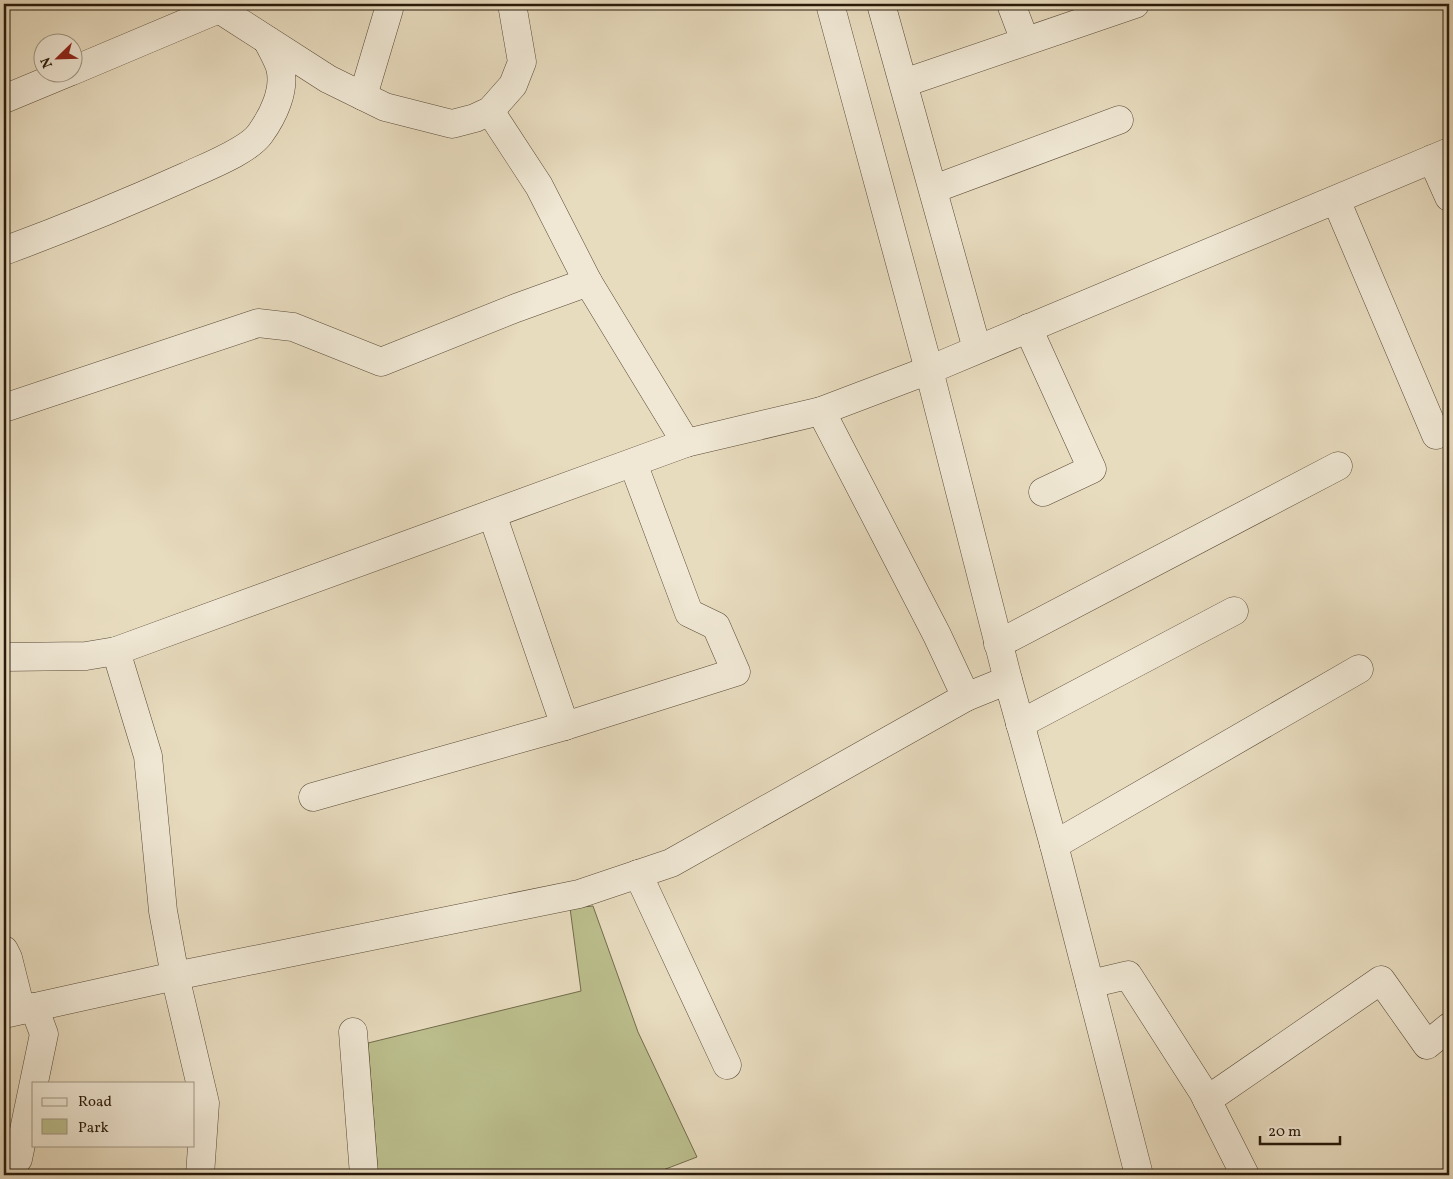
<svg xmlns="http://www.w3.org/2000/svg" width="1453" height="1179" viewBox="0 0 1453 1179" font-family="Vollkorn,serif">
	<rect width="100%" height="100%" fill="#e8dcbf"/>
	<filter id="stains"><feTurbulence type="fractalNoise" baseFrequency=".004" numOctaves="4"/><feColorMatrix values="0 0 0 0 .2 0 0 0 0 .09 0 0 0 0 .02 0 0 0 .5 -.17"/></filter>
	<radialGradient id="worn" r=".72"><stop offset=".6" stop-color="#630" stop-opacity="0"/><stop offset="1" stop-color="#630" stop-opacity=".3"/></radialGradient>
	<polygon fill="#bcbf8e" stroke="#726c4c" points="593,906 638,1032 697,1157 650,1175 378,1175 368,1043 581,991 570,908"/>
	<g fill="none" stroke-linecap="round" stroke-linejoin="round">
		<g stroke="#594a37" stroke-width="29">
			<g id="minor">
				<polyline points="217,4 219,9 328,79 385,107 452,124 475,118 490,111 513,85 522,62 512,4"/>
				<polyline points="830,4 929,370 1008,680 1054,845 1139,1175"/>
				<polyline points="881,4 977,349"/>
				<polyline points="1011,4 1025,41"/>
				<polyline points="72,71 219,9"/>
				<polyline points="904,83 1135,4"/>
				<polyline points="363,96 389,9 387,4"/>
				<polyline points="4,99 69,72"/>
				<polyline points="490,111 539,186 588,282 686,443"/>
				<polyline points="1432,159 1449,197"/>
				<polyline points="934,189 1119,120"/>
				<polyline points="1336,200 1436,435"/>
				<path d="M4 251C66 228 127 203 187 176 206 167 248 151 260 134 273 116 286 90 280 67 277 58 271 48 267 40"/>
				<polyline points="1028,328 1092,469 1043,492"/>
				<polyline points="4,408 258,323 293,327 381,362 516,308 588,282"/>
				<polyline points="821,411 937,635 966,697"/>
				<polyline points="492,514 565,726"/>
				<polyline points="998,644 1338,466"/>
				<polyline points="116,651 148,756 163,911 175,976 205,1103 200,1175"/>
				<polyline points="4,657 86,656 116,651 686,443 821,411 929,370 1449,152"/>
				<polyline points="1020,724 1234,611"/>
				<polyline points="313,797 565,726 736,672 716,626 689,613 633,463"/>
				<polyline points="1054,845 1359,669"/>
				<polyline points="638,874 727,1065"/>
				<polyline points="4,950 8,958 21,1010"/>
				<polyline points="1090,984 1128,975 1203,1092 1245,1175"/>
				<polyline points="4,1014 175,976 579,894 671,863 966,697 1008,680"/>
				<polyline points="353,1032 364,1175"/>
				<polyline points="1207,1100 1381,980 1427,1045 1449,1027"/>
				<polyline points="4,1158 18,1159 44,1034 34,1007"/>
			</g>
		</g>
		<use href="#minor" stroke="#f0e8d5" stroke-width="28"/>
	</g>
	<rect width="1453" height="1179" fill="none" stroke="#e8dcbf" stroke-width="20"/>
	<rect x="5" y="5" width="1443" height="1169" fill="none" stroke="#291a0a" stroke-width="2.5"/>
	<rect x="10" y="10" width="1433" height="1159" fill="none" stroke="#291a0a"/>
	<rect x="32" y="1082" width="162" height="65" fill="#f0e8d5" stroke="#a09684"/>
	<rect x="42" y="1098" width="25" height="8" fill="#f0e8d5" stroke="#a09684"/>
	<text x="78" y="1106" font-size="15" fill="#291a0a">Road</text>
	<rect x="42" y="1119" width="25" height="15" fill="#bcbf8e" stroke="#a09684"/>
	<text x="78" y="1132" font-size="15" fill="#291a0a">Park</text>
	<g transform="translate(58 58) rotate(247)"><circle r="24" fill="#f0e8d5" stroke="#a09684"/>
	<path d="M0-4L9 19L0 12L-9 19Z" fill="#8f2418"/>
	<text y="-8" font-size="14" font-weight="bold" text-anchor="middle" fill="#291a0a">N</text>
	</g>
	<path d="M1260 1136v8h80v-8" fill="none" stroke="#291a0a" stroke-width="2.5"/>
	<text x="1268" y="1136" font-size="15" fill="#291a0a" stroke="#f0e8d5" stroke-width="4" paint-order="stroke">20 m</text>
	<rect width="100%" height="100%" filter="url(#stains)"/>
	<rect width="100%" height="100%" fill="url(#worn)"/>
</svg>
